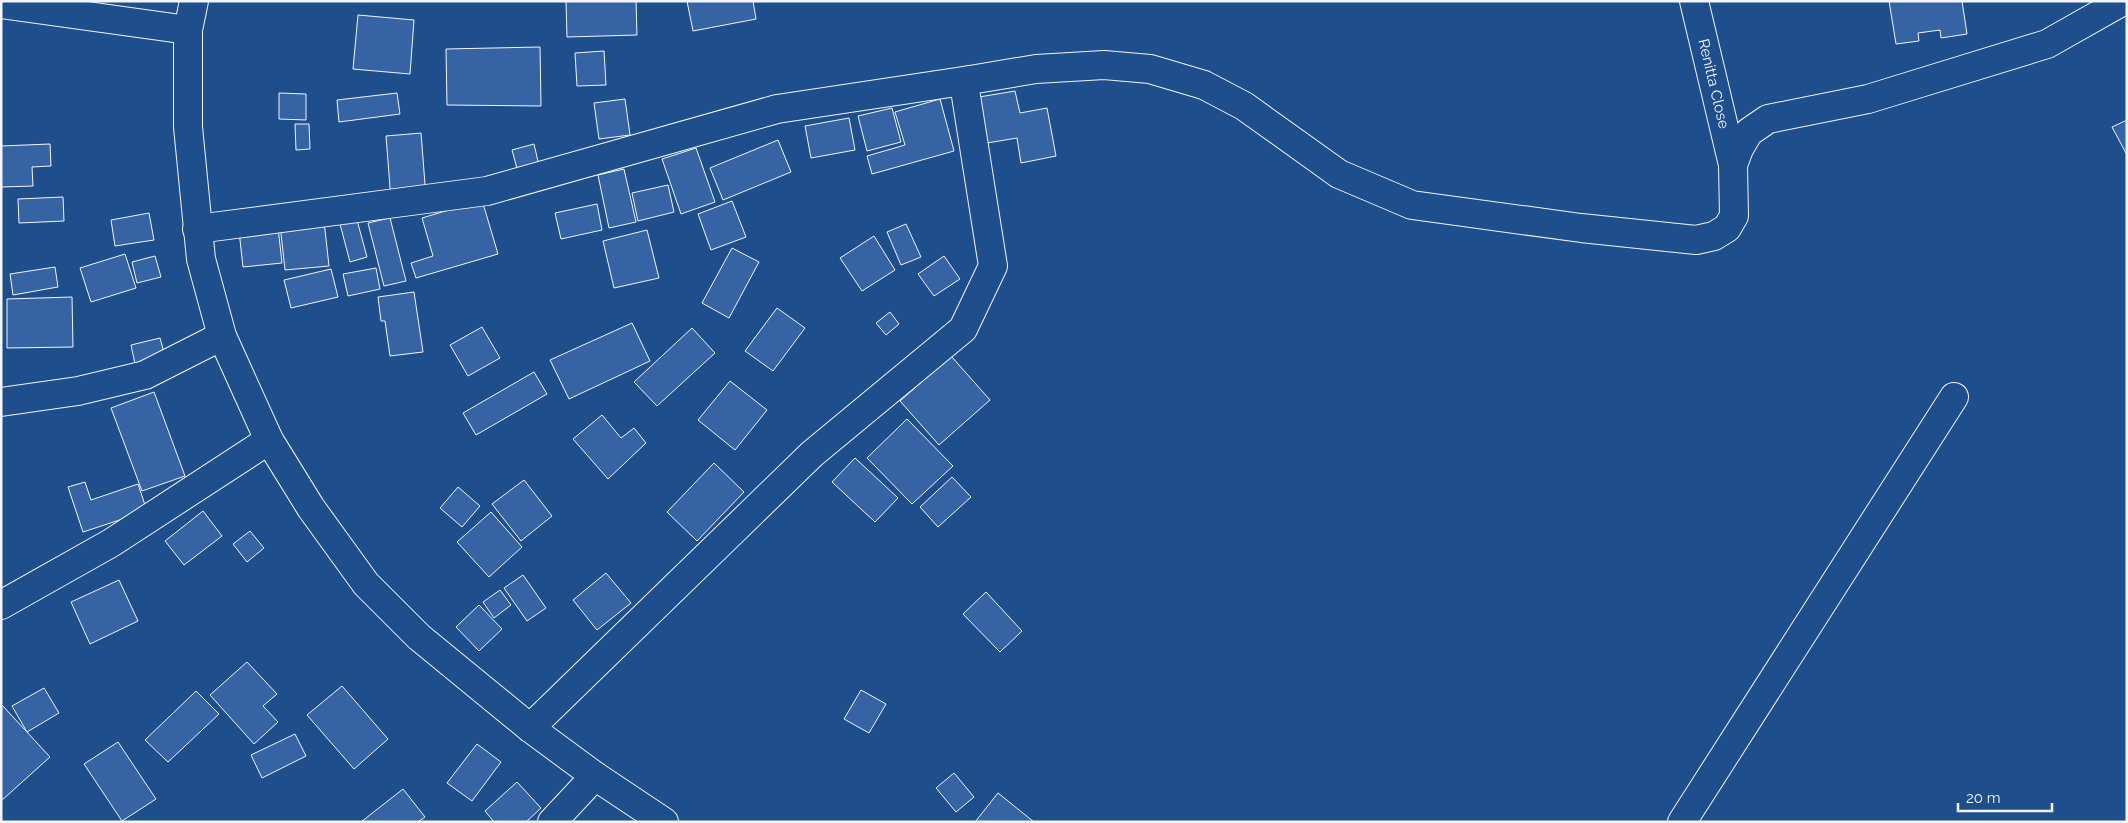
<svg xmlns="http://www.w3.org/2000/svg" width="2128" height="823" viewBox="0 0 2128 823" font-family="Raleway,sans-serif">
	<rect width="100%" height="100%" fill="#1f4e8c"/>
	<g fill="#3563a3" stroke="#f2f6ff">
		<polygon points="566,1 636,1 637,35 567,37"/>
		<polygon points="687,1 753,1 756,19 693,31"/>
		<polygon points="1889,1 1962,1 1967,34 1941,38 1940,30 1918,33 1919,41 1896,44"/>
		<polygon points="358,15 414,20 410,74 353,69"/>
		<polygon points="540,47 541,106 447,105 446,49"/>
		<polygon points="604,51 606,85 577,86 575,53"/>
		<polygon points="1015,91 1020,113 1047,108 1056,156 1021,163 1017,138 987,143 979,97"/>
		<polygon points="279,93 306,94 306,120 279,119"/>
		<polygon points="397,93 400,114 339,122 337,100"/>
		<polygon points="625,99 630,135 599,139 594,103"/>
		<polygon points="940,99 954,151 872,174 867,156 905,145 895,112"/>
		<polygon points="892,108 901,142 867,151 858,116"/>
		<polygon points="849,118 855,150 811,158 805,126"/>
		<polygon points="2127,120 2127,155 2112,127"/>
		<polygon points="295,124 309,124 310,149 296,150"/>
		<polygon points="421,133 426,197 391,200 386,136"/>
		<polygon points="778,140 791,172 723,200 710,168"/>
		<polygon points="50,144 51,166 32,167 33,186 1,187 1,146"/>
		<polygon points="534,144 540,170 519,176 512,150"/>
		<polygon points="696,148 715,202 681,214 662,159"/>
		<polygon points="624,169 636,222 609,228 598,175"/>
		<polygon points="668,185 674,212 638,221 632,193"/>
		<polygon points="63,197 64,221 19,223 18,199"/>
		<polygon points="482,200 498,254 416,278 411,263 433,256 422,218"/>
		<polygon points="732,201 746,237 711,250 698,214"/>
		<polygon points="597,204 602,230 561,239 555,213"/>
		<polygon points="149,213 154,240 115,246 111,220"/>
		<polygon points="390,218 406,281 384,286 368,223"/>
		<polygon points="357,220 367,257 350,262 340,224"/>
		<polygon points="324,221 329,266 285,270 280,225"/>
		<polygon points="906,224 921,257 901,265 887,232"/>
		<polygon points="278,227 282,263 243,267 239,231"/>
		<polygon points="647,230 659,278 614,288 603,241"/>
		<polygon points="874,236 895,270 862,291 840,258"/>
		<polygon points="732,248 759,262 729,318 702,303"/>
		<polygon points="125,254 136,288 91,302 80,268"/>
		<polygon points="155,256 161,277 137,283 132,262"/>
		<polygon points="944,256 960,279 934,296 918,274"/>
		<polygon points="55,267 58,287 13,295 10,274"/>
		<polygon points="376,268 380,289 348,296 343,274"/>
		<polygon points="331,269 338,297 291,308 284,280"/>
		<polygon points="414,292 423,352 390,356 385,321 381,321 378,297"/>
		<polygon points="72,297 73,347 7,348 7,299"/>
		<polygon points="777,308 805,328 773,371 745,351"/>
		<polygon points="890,312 899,324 886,335 876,323"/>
		<polygon points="632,323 650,361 569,399 550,360"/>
		<polygon points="482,327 500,358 468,376 450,345"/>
		<polygon points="692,328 715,353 657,406 634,382"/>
		<polygon points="160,338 165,356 135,364 131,345"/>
		<polygon points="951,356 990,400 939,445 900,401"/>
		<polygon points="534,372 547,394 476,435 463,413"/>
		<polygon points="730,381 767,410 735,450 698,420"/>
		<polygon points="154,392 185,476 142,491 111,408"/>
		<polygon points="602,415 621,438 634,428 646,443 608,479 573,439"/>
		<polygon points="907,419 953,466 912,504 867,458"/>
		<polygon points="855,458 898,498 875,522 832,482"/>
		<polygon points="714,463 744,492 697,541 667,512"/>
		<polygon points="952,477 971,497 938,527 920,507"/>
		<polygon points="524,480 552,516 521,541 492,504"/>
		<polygon points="85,482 91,500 138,484 147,511 83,532 68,487"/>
		<polygon points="458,487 480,506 462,527 440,508"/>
		<polygon points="203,511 222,536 184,565 165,541"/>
		<polygon points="491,512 522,547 489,577 457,542"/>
		<polygon points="250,531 264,548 247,562 233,544"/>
		<polygon points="606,573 631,603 597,630 573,600"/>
		<polygon points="523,575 546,608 527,621 504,588"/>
		<polygon points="119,580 138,621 90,644 71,602"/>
		<polygon points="500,590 511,605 494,618 483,602"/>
		<polygon points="986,592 1022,631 1000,652 963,614"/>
		<polygon points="479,605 502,629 479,651 456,627"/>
		<polygon points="247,662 277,694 263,706 278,722 254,744 210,695"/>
		<polygon points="342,686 388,739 354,769 307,715"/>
		<polygon points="44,688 59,713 27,732 12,706"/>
		<polygon points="861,690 886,704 869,733 844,719"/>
		<polygon points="196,691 219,714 168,762 145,740"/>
		<polygon points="1,704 50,757 1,801"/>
		<polygon points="295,734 306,756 262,778 251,755"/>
		<polygon points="118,742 156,799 122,821 84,764"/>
		<polygon points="477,744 501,762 472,801 447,783"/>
		<polygon points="954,773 974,797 956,812 936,788"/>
		<polygon points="517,782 541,808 526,822 494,822 485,811"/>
		<polygon points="403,789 425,817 418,822 361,822"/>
		<polygon points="998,793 1034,822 975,822"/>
	</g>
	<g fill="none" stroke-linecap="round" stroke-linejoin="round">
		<g stroke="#f2f6ff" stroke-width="30">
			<g id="minor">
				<path id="s1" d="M1694 1 1733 165"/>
				<polyline points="1,4 188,30"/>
				<polyline points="197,229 487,191 777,109 970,80"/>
				<polyline points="1,402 78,391 145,375 222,336"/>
				<polyline points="1,605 111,543 269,440"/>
				<polyline points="530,728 812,454 963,329 993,266 966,96 965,87 970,80 1036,69 1104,65 1150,69 1204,85 1244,106 1339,174 1412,205 1581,228 1696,240 1714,236 1727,228 1734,216 1733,165 1739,149 1749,132 1768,119 1868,99 2047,44 2123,1"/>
				<polyline points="552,822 595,776"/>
				<polyline points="1682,822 1954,397"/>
			</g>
		</g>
		<g stroke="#f2f6ff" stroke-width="30">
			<polyline id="tertiary" points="194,1 188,30 188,127 201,259 222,336 269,440 311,508 366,584 419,637 530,728 595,776 664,822"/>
		</g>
		<use href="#minor" stroke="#1f4e8c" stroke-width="28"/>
		<use href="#tertiary" stroke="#1f4e8c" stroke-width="28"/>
	</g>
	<g text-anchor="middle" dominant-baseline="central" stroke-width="4" stroke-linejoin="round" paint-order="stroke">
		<g font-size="15" fill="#f2f6ff" stroke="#1f4e8c">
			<text stroke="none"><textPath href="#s1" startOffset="85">Renitta Close</textPath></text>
		</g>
	</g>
	<rect width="2128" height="823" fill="none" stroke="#f2f6ff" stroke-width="5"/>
	<path d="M1958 803v8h94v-8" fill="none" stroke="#f2f6ff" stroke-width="2.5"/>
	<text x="1966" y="803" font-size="15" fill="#f2f6ff" stroke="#1f4e8c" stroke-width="4" paint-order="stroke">20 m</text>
</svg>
